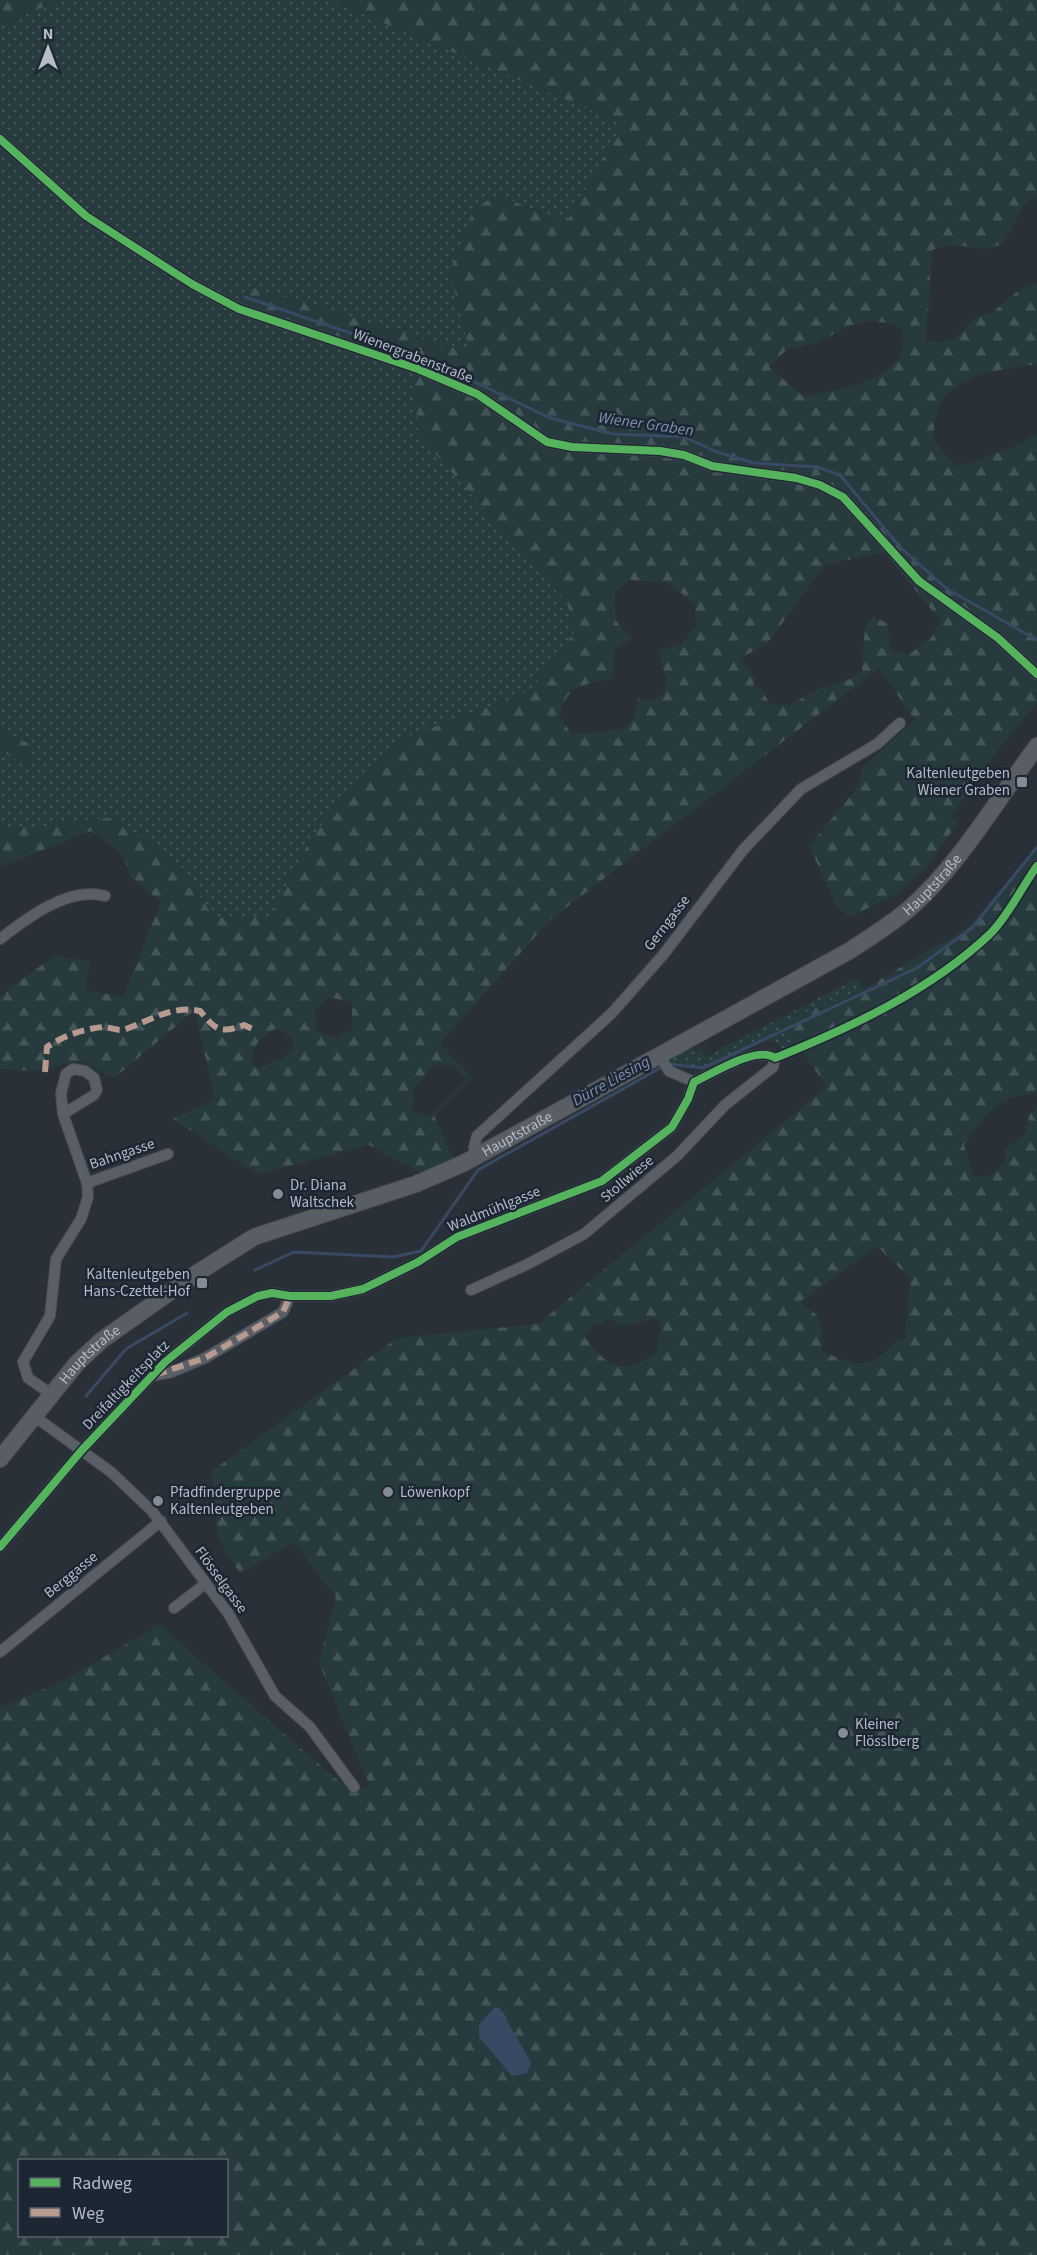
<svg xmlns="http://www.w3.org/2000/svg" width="1037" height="2255" viewBox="0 0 1037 2255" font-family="'Source Sans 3',sans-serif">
	<defs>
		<pattern id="grass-dots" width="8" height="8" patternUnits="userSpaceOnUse" patternTransform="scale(1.5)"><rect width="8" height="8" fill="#273a3e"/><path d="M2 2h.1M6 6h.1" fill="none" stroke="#445559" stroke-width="1.8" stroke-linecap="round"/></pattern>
		<pattern id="forest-firs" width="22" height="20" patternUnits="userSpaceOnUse" patternTransform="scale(1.5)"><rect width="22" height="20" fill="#273a3e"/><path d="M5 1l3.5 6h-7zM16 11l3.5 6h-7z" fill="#445559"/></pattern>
	</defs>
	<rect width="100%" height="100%" fill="#2a3038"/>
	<g fill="url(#grass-dots)">
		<polygon points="59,0 329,0 624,124 566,223 498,195 450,272 471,354 251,287 240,297 243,305 414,365 567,604 575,631 529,692 396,741 311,837 272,916 213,917 183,868 114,817 40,827 0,827 0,26"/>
		<polygon points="858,978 863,990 781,1022 797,1045 783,1049 777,1043 767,1040 708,1068 671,1067 665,1058 690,1045 693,1051 701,1048 705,1057"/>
	</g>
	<g fill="url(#forest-firs)" fill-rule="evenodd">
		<polygon points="0,0 59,0 0,26"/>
		<path d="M329 0H1037V197C1013 206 1017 232 1000 244 986 253 978 248 964 246 953 244 942 246 932 250L926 341C957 344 956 339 974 318L992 313 1015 293 1037 282V364C1002 370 949 372 937 412 934 421 934 432 933 440L957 467 1016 446 1037 434V702L989 761 951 817 958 823 927 866 899 893 850 917 838 908 809 846 860 785 862 768 915 720 879 668 550 920 440 1043 472 1079 434 1115 453 1158 420 1172 369 1145 258 1174 173 1119 215 1100 195 1010 114 1078 80 1061 35 1071 0 1069V996L54 956 90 961 85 990 123 997 161 902 131 877 123 855 91 831 0 867V827H40L114 817 183 868 213 917 272 916 311 837 396 741 529 692 575 631 567 604 418 434 414 365 243 305 240 297 251 287 470 353 450 272 474 208 498 195 566 223 623 124ZM870 321 888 323 902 328C915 381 841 388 804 397L769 367 787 349 816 344 850 325ZM884 552 941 621 931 638 908 655 890 651 887 623 873 617 865 627 862 671 853 678 821 688 789 705 770 704 761 689 753 686 756 678 740 658 766 645 825 565ZM629 580 668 583 695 604 696 625 682 644 658 650 667 681 664 694 651 701 638 698 635 717 624 729C603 729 591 737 570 732L560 717C566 683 583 686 613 678L614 649 631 639 616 621 614 591ZM327 997 352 1002V1029L337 1039 317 1031 314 1011ZM277 1028C289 1033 294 1037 294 1050L280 1060 256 1068 251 1064C251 1047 262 1035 277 1028ZM434 1065H452L467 1080 429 1117 412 1112 414 1087Z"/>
		<polygon points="0,731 30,744 32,761 22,764 0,750"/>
		<path d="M1037 848V1093C993 1097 990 1112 964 1145L973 1175C990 1180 994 1174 1005 1161V1149L1025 1135 1029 1116 1037 1106V2255H0V1707L59 1683 159 1625 350 1791 370 1786 319 1663 336 1597 294 1542 240 1574 218 1537 212 1471 397 1338 538 1324 827 1087 781 1022 864 989 968 927ZM877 1246 910 1278 905 1338C887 1344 886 1354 874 1360 858 1369 836 1357 822 1351L821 1328 817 1315 800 1302ZM658 1318 661 1326 656 1353C619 1377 609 1368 584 1336L592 1326 611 1319 620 1326ZM20 2160H226V2236H20Z"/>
	</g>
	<polygon fill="#384963" points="499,2007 531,2062 527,2073 512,2076 479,2037 479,2025 494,2008"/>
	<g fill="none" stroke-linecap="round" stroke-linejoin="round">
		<g stroke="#384963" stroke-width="3">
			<polyline points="245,297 429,360 550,418 613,434 684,437 717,452 754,463 817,467 840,475 900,547 947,589 1037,640"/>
			<polyline points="668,1064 703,1068 917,968 973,927 1037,847"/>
			<polyline points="255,1270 294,1252 393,1257 421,1251 478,1170 662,1067"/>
			<polyline points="86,1396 126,1349 187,1313"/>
		</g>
		<g stroke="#484c53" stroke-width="12">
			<g id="minor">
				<polyline points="0,139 86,216 192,284 239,309 418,369 477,394 547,442 572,447 660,451 684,455 712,466 796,478 820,485 843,497 919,581 998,638 1037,674"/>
				<path d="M0 939C27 918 69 886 105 896"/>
				<polyline points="659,1055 669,1071 694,1082"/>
				<polyline points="478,1156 474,1147 477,1136 612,1013 663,955 743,850 801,789 877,744 900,723"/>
				<polyline points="87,1183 168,1154"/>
				<polyline points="152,1376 172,1372 205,1358 283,1312 290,1296"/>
				<polyline points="51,1394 28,1378 23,1362 50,1316 56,1259 81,1219 88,1197 87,1183 63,1114 94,1095 97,1090 94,1078 85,1071 73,1069 66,1074 61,1093 63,1114"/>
				<polyline points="34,1416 111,1472 152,1511 228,1613 275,1696 310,1727 354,1787"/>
				<path d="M0 1547 82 1450 165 1362 227 1312 258 1296 272 1293 290 1296H331L363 1289 418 1262 457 1237 602 1181 672 1127 688 1099 694 1082C714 1073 757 1045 775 1058L773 1067 725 1105 677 1156 584 1234 528 1264 471 1290"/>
				<polyline points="174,1608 205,1584"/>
				<polyline points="0,1652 161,1521"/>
			</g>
		</g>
		<g stroke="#484c53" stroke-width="18">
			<g id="secondary">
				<path id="s1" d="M0 1459 77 1363 102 1340 197 1273 254 1237 416 1184 464 1163 849 951C869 938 890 925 909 909 960 864 997 800 1037 746"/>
			</g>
		</g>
		<use href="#minor" stroke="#5a5e66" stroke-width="10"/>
		<use href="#secondary" stroke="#595d64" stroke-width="16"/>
		<g stroke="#b69a8f" stroke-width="6" stroke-dasharray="12 6" stroke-linecap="butt">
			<path d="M45 1072 47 1047C63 1036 83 1029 103 1027 110 1027 119 1032 126 1029 151 1020 173 1005 200 1011 216 1030 220 1034 244 1025L257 1031"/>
			<polyline points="155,1375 205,1358 283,1312 290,1296"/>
		</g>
		<g stroke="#1d2633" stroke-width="11">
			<g id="cycleway">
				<polyline points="0,139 86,216 192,284 239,309 418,369 477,394 547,442 572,447 660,451 684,455 712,466 796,478 820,485 843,497 919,581 998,638 1037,674"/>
				<path d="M0 1547 82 1450 165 1362 227 1312 258 1296 272 1293 290 1296H331L363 1289 418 1262 457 1237 602 1181 672 1127 688 1099 694 1082C714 1073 757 1045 775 1058 850 1028 931 990 990 934 1008 916 1022 887 1037 866"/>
			</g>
		</g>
		<use href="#cycleway" stroke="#56b35d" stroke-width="8"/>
	</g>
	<g fill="#848b96" stroke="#1d2633" stroke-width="2">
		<rect x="1016" y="776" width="12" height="12" rx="3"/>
		<circle cx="278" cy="1194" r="6"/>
		<rect x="196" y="1277" width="12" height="12" rx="3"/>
		<circle cx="388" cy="1492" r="6"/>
		<circle cx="158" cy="1501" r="6"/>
		<circle cx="843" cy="1733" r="6"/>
	</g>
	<g text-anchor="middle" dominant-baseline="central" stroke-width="5" stroke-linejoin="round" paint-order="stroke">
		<g font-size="15" fill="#b4bcc9" stroke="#1d2633">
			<text transform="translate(413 356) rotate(21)">Wienergrabenstraße</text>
			<text stroke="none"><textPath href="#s1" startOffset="1110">Hauptstraße</textPath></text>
			<text transform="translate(667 923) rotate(-53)">Gerngasse</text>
			<text stroke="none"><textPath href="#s1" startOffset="624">Hauptstraße</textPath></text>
			<text transform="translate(122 1154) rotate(-19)">Bahngasse</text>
			<text transform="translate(627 1179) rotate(-40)">Stollwiese</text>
			<text transform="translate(494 1209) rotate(-22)">Waldmühlgasse</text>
			<text stroke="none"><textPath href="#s1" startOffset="138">Hauptstraße</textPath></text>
			<text transform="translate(126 1385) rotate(-46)">Dreifaltigkeitsplatz</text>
			<text transform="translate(71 1575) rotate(-39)">Berggasse</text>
			<text transform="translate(221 1580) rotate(54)">Flösselgasse</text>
		</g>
		<g font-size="15" fill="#b4bcc9" stroke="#1d2633" text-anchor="start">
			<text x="1010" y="773" text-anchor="end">Kaltenleutgeben<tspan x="1010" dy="17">Wiener Graben</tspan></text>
			<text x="290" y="1185">Dr. Diana<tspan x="290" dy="17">Waltschek</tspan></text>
			<text x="190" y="1274" text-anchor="end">Kaltenleutgeben<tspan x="190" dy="17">Hans-Czettel-Hof</tspan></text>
			<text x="170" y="1492">Pfadfindergruppe<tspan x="170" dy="17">Kaltenleutgeben</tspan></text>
			<text x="400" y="1492">Löwenkopf</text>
			<text x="855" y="1724">Kleiner<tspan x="855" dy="17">Flösslberg</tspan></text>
		</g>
		<g font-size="16" font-style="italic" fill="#7c92b1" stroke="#1d2633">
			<text transform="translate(646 424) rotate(8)">Wiener Graben</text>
			<text transform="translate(611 1081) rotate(-29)">Dürre Liesing</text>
		</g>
	</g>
	<rect x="18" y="2159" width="210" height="78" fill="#1d2633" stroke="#59626f" stroke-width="1.5"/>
	<rect x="30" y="2178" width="30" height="9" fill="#56b35d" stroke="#59626f" stroke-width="1.5"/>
	<text x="72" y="2189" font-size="18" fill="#b4bcc9">Radweg</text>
	<rect x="30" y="2208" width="30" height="9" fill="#b69a8f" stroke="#59626f" stroke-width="1.5"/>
	<text x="72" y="2219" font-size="18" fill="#b4bcc9">Weg</text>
	<g transform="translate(48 48)" stroke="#1d2633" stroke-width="4.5" paint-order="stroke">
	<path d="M0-4.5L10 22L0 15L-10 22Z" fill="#b4bcc9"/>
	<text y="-9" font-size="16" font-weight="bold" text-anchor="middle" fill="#b4bcc9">N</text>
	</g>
</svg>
